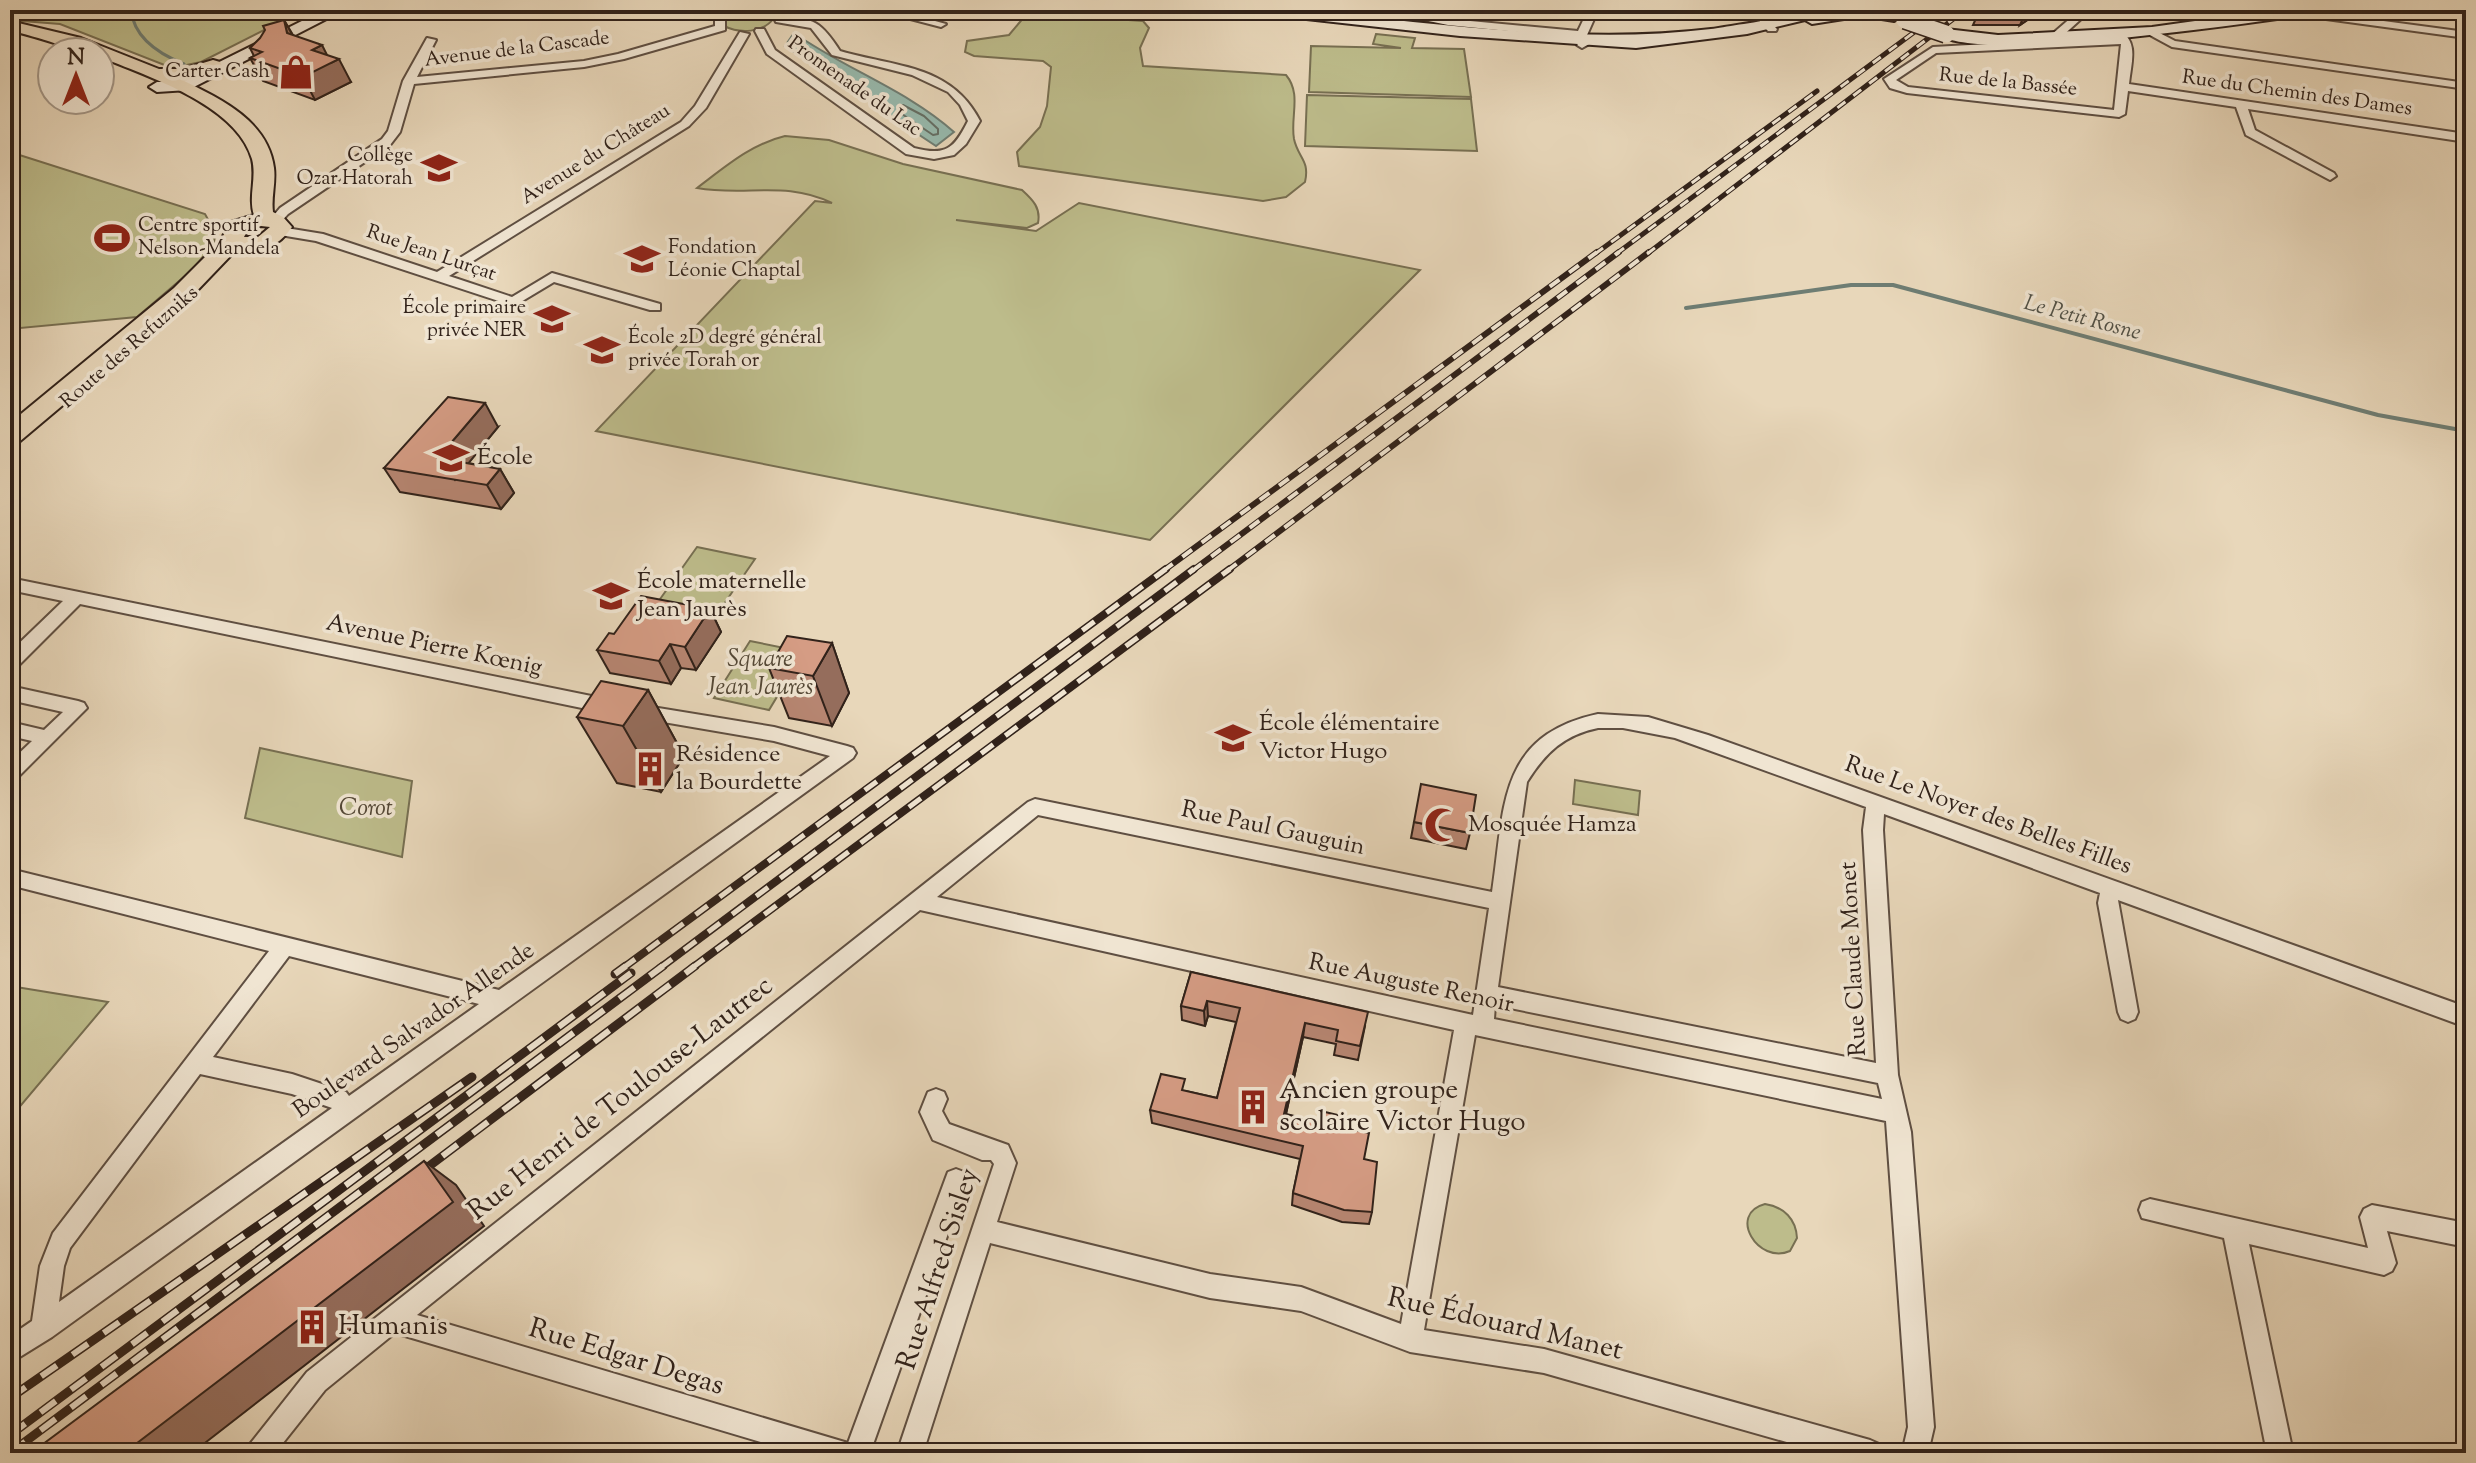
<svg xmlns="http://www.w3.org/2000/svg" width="2476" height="1463" viewBox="0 0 2476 1463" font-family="'Sorts Mill Goudy',serif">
	<rect width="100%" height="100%" fill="#e8d7ba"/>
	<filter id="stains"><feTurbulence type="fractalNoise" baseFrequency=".0025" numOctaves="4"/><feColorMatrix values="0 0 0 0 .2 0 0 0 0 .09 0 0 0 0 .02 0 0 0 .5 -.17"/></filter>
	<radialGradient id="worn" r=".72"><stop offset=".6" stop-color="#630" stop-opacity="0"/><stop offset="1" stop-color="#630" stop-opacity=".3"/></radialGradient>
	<g fill="#bdbc8b" stroke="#776f52" stroke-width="2">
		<polygon points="10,10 304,10 201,62 172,68 60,24 10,20"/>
		<path d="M739 10H767L774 18C763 33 740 34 724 26L723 19Z"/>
		<path d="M1030 10H1104L1114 19 1143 21 1149 28 1140 48 1143 66 1286 75C1302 94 1290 117 1294 139 1298 158 1310 160 1305 182L1286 197 1263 201 1019 166 1017 152 1040 127 1047 106 1051 67 1043 61 974 56 965 52 967 41 1009 35Z"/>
		<polygon points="1376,34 1415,38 1412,48 1464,49 1471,97 1309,92 1311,46 1401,48 1373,44"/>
		<polygon points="1307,95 1471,99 1477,151 1305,146"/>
		<path d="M785 136 829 140 903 164 1022 190C1033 200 1041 208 1038 223L1027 228 956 220 1036 231 1079 203 1420 270 1150 540 596 431 815 201 832 203C784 180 746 197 697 188 725 167 751 144 785 136Z"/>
		<polygon points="10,152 205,214 215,232 214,244 192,270 137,317 10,329"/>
		<polygon points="697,547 755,559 713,620 653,609"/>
		<polygon points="750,641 804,652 769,710 714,698"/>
		<polygon points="260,748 412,781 402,857 245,818"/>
		<polygon points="1575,780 1640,791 1638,815 1573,804"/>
		<polygon points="10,986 108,1002 17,1110 10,1109"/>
		<path d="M1765 1204C1784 1207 1796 1219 1797 1238L1790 1251C1758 1265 1727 1214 1765 1204Z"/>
	</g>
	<path fill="#97baae" stroke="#6e7d73" stroke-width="2" d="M794 33C845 69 907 90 954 132L936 146 785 46Z"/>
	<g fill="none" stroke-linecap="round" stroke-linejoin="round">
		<polygon stroke="#646e64" stroke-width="2" points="903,105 924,116 938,129 938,134 933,135 899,112 898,106"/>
		<path stroke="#6e7d73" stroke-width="3" d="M131 10C134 38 159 54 184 64"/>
		<polyline stroke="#6e7d73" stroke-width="4" points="1686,308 1851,285 1893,285 2378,415 2466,431"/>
		<g stroke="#5f4f42" stroke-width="4">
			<g id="street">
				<polygon points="726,10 738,10 725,20 725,30 624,59 584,67 414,84 400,132 390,145 288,214 279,224 269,221 280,208 382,139 388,131 403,81 427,38 436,40 417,77 584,61 618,54 715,26 715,19"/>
				<polygon points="876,10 895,10 946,24 941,27"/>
				<polygon points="1375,10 1416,10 1449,19 1578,31 1588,10 1598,10 1587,35 1591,43 1582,48 1577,45 1580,42 1578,38 1448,25"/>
				<polygon points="1759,10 1769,10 1770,22 1777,29 1776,31 1768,31 1760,23"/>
				<polygon points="2080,10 2091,10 2059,39 2051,39 2051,35"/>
				<polygon points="2301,10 2466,32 2466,38 2326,19"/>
				<path d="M780 17C814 17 822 23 840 51 894 67 951 64 980 121L966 144 954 155 934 159 906 154 767 54 755 31 756 29H764L775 50 914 148C946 156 954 149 968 121L960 105 948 92 912 75 832 55 811 28 776 22 775 20Z"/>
				<polygon points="2152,29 2175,41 2466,83 2466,89 2172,47 2148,34 2147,32"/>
				<path d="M2120 31C2139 42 2131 63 2129 84L2466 134V142L2248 109 2255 130 2334 173 2336 176 2330 180 2246 135 2236 107 2128 91 2125 114 2119 117 1907 93 1890 88 1884 79 1933 47 2117 37 2115 34ZM2121 44 2114 110 1908 87 1896 80 1936 53Z"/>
				<polygon points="740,32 749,34 706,108 689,126 449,276 512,297 552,273 660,304 660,310 650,310 554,282 514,306 316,241 280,235 274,231 280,227 323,234 437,272 681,122 695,106"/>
				<polygon points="10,578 611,700 617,702 620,707 617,712 611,714 80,604 16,668 10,670 10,652 63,601 10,590"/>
				<polygon points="10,686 78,701 84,703 87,708 17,778 10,780 10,762 32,741 10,736 10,722 44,730 63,712 10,700"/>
				<path d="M640 705 774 727 847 746 853 748 856 753 853 758 52 1337 10 1363V1336L32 1321 40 1266 53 1233 269 951 10 885V869L499 990 830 756 774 741 634 717 631 712 634 707ZM289 956 479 1004 349 1096 346 1092 292 1074 213 1057ZM200 1074 292 1094 332 1108 59 1302 64 1266 70 1248Z"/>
				<path d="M1598 714 1648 717 1708 735 2466 1007V1027L2118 900 2138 1012 2135 1019 2128 1022 2121 1019 2118 1012 2098 903 2100 893 1884 814 1883 830 1898 1075 1911 1132 1934 1427 1928 1453H1902L1908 1427 1886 1121 1475 1035 1424 1330 1544 1349 1870 1440 1879 1444 1883 1453H1825L1544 1373 1410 1352 1301 1311 1210 1298 990 1243 923 1453H897L994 1164 991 1160H982L933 1140 920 1112 928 1092 936 1089 944 1092 947 1099 942 1111 949 1124 1008 1145 1016 1163 997 1222 1210 1274 1301 1287 1401 1324 1454 1030 920 910 417 1315 848 1443 945 1180 948 1172 956 1169 964 1172 967 1180 870 1453H798L395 1333 325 1390 275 1453H246L250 1444 307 1372 1028 802 1035 799 1492 892C1505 807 1497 736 1598 714ZM1598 728H1623L1675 738 1866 807 1863 830 1876 1063 1498 987 1527 782C1545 753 1564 735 1598 728ZM1038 815 1489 908 1473 1015 937 897ZM1495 1005 1878 1083 1882 1099 1494 1019Z"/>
				<polygon points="2150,1199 2368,1248 2360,1217 2364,1209 2372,1205 2466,1223 2466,1247 2387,1231 2396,1263 2392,1271 2384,1275 2249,1244 2293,1453 2267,1453 2224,1238 2142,1218 2139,1210 2142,1202"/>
			</g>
		</g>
		<g stroke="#31221a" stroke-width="4">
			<g id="secondary">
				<polygon points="324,10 344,10 188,90 157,92 149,87 157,82 179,82"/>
				<path d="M1261 10C1312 10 1362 17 1413 22 1512 32 1612 41 1711 29 1746 24 1876 0 1902 16L1894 21 1863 16 1812 24 1805 20 1747 34 1636 48 1460 36 1269 15Z"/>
				<path d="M2274 10H2314L2306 15C2250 23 1973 64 1938 34L1946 29 1998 35 2152 27Z"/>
			</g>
		</g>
		<g stroke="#31221a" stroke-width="4">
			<path id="primary" d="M10 21 81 38 159 69H183L213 60 220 62 222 66 220 70 184 81C221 99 268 121 274 168 276 183 271 197 273 212L283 217 292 227C279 246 260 255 237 249L190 298 19 442 10 444V423L174 288 219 243 231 222 254 215C248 197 257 178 252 159 237 105 147 76 100 57V52C71 52 40 36 10 31ZM261 226 270 227 258 237H244L247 231Z"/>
		</g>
		<use href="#street" fill="#f0e5d2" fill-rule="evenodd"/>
		<use href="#secondary" fill="#f0e5d2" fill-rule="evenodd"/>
		<use href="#primary" fill="#e8d7ba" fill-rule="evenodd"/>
		<g stroke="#31221a" stroke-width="5">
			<g id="rail-far3">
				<polyline points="1595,254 1817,91"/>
				<polyline points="1616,254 1944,10"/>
				<polyline points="1647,254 1965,10"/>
			</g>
		</g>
		<g stroke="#31221a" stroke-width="6">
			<g id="rail-far2">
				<polyline points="1163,571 1597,252"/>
				<polyline points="1192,571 1619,252"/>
				<polyline points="1227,571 1649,252"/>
			</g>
		</g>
		<g stroke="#31221a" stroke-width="8">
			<g id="rail-far1">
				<polyline points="623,968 1166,569"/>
				<polyline points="660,968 1194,569"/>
				<polyline points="692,968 1230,569"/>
			</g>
		</g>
		<g stroke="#31221a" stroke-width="9">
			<g id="rail">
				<polyline points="615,974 626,966"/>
				<polyline points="412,1179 695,966"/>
				<polyline points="10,1398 472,1077"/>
				<polyline points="10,1435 631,973"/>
				<polyline points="10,1453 663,966"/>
			</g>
		</g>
		<use href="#rail-far3" stroke="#f0e5d2" stroke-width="3" stroke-dasharray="10" stroke-linecap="butt"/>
		<use href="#rail-far2" stroke="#f0e5d2" stroke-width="4" stroke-dasharray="12" stroke-linecap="butt"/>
		<use href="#rail-far1" stroke="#f0e5d2" stroke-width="5" stroke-dasharray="15" stroke-linecap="butt"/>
		<use href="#rail" stroke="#f0e5d2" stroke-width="6" stroke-dasharray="19" stroke-linecap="butt"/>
		<g stroke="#31221a" stroke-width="20" stroke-linecap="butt">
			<polyline id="secondary-bridge" points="1905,20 1946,34"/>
		</g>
		<use href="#secondary-bridge" stroke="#f0e5d2" stroke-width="17"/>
	</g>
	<g fill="#b78672" stroke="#31221a" stroke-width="2">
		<polygon points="1983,10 2035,10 2033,16 2020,25 1973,25 1978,14"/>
		<polygon points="284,20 293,35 327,55 351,82 315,100 263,81 250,58 254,56 250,48"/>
		<polygon points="498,427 468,463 500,469 514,493 501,509 400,492 384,468"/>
		<polygon points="710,609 721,632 696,670 681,668 671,684 610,673 597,650 614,634"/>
		<polygon points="832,643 849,693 832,726 789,718 769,668"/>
		<polygon points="648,690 684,756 661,792 617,783 577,717"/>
		<polygon points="1414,822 1470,833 1466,849 1411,838"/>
		<polygon points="1191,972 1365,1026 1358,1060 1334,1055 1336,1044 1303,1037 1286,1114 1344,1128 1364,1159 1372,1212 1369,1224 1342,1222 1292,1205 1293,1193 1300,1159 1152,1123 1150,1110 1186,1091 1217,1098 1236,1022 1208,1016 1205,1026 1182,1020 1181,1006"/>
	</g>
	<g fill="#956d5c" stroke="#31221a" stroke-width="2">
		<polygon points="2031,10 2035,10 2033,16 2020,25 2025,14"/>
		<polygon points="284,20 297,43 287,33"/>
		<polygon points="322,45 331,63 339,59 351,82 315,100 303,77 312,50"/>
		<polygon points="485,403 498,427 455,480 438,458"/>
		<polygon points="500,469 514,493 501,509 487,485"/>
		<polygon points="710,609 721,632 696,670 685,647"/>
		<polygon points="832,643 849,693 832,726 813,676"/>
		<polygon points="670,644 681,668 671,684 659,661"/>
		<polygon points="648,690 684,756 661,792 623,726"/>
		<polygon points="1207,1001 1208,1016 1205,1026 1204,1011"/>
		<polygon points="1305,1023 1303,1037 1283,1127 1284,1114"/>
		<polygon points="424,1161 456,1185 484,1226 192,1453 124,1453"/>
	</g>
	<g fill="#d59c84" stroke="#31221a" stroke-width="2">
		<polygon points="1983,10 2031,10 2025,14 1978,14"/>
		<polygon points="284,20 287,33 322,45 312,50 339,59 303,77 250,58 262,52 250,48 260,38 265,30 263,26"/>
		<polygon points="448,397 485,403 438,458 500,469 487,485 384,468"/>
		<polygon points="641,596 710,609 685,647 670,644 659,661 597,650 609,633 614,634"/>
		<polygon points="787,636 832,643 813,676 769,668"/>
		<polygon points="601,681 648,690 623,726 577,717"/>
		<polygon points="1421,784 1476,795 1470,833 1414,822"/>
		<polygon points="1191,972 1368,1012 1360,1046 1336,1041 1338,1030 1305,1023 1284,1114 1319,1122 1321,1111 1346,1117 1344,1128 1369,1133 1364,1159 1377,1162 1372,1212 1344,1210 1293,1193 1303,1146 1150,1110 1161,1074 1185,1079 1182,1090 1217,1098 1240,1008 1207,1001 1204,1011 1181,1006"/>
		<polygon points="424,1161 453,1202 124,1453 31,1453"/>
	</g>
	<defs>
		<g id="shop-bare" transform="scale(2.76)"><path d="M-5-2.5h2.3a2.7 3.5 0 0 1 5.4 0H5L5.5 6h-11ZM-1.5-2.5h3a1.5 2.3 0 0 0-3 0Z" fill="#8f2418" stroke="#f0e5d2" stroke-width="2.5" paint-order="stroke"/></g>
		<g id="school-bare" transform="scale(2.76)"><path d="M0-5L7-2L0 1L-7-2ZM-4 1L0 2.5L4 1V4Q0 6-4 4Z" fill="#8f2418" stroke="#f0e5d2" stroke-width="2.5" paint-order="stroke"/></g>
		<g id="stadium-bare" transform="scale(2.76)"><path d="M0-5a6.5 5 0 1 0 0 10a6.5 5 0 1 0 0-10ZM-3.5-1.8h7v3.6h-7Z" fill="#8f2418" stroke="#f0e5d2" stroke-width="2.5" paint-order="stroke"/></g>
		<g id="university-bare" transform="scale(2.76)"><path d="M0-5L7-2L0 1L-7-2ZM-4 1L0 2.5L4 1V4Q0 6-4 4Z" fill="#8f2418" stroke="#f0e5d2" stroke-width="2.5" paint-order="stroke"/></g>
		<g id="building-bare" transform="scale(2.76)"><path d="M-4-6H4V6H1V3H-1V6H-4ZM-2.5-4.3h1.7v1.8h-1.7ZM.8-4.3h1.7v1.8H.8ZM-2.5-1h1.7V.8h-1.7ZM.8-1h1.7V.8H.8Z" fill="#8f2418" stroke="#f0e5d2" stroke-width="2.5" paint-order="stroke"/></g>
		<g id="mosque-bare" transform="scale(2.76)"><path d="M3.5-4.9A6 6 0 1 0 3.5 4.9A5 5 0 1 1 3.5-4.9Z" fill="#8f2418" stroke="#f0e5d2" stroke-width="2.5" paint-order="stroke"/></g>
	</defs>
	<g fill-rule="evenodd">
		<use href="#shop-bare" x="296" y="72"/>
		<use href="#school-bare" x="439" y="168"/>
		<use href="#stadium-bare" x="112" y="238"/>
		<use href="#university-bare" x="642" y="259"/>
		<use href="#school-bare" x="552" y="319"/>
		<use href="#school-bare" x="602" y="350"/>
		<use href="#school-bare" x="451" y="458"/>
		<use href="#school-bare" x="611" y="596"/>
		<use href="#school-bare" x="1233" y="738"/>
		<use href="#building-bare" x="650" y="769"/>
		<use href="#mosque-bare" x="1442" y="825"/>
		<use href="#building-bare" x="1253" y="1107"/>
		<use href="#building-bare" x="312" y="1327"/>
	</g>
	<g text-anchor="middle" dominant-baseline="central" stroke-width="7" stroke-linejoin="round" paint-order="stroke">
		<g font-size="20" fill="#31221a" stroke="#f0e5d2">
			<text transform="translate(517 50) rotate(-7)">Avenue de la Cascade</text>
			<text transform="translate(2008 83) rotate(6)">Rue de la Bassée</text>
			<text transform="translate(854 87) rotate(35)">Promenade du Lac</text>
			<text transform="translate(2297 94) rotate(8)">Rue du Chemin des Dames</text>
			<text transform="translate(596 155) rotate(-32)">Avenue du Château</text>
			<text transform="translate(431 254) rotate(19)">Rue Jean Lurçat</text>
			<text transform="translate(130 348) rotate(-41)">Route des Refuzniks</text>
		</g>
		<g font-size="20" fill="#31221a" stroke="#f0e5d2" text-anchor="end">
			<text x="270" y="72">Carter Cash</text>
			<text x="413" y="156">Collège<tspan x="413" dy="23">Ozar Hatorah</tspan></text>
			<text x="138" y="226" text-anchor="start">Centre sportif<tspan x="138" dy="23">Nelson-Mandela</tspan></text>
			<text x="668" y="248" text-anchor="start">Fondation<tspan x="668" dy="23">Léonie Chaptal</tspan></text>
			<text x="526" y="308">École primaire<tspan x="526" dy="23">privée NER</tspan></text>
			<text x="628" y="338" text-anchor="start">École 2D degré général<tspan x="628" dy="23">privée Torah or</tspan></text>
		</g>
		<g font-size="22" font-style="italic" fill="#505046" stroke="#f0e5d2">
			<text transform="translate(2082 319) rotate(15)">Le Petit Rosne</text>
		</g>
		<g font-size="24" fill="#31221a" stroke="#f0e5d2" text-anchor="start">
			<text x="477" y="458">École</text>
			<text x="637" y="582">École maternelle<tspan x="637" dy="28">Jean Jaurès</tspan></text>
			<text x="1259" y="724">École élémentaire<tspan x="1259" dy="28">Victor Hugo</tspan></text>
			<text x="676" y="755">Résidence<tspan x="676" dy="28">la Bourdette</tspan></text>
			<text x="1468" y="825">Mosquée Hamza</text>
		</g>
		<g font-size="24" fill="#31221a" stroke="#f0e5d2">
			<text transform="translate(434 646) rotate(12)">Avenue Pierre Kœnig</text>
			<text transform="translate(1988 816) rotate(20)">Rue Le Noyer des Belles Filles</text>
			<text transform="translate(1273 829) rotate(12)">Rue Paul Gauguin</text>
			<text transform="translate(1854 959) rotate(-93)">Rue Claude Monet</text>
			<text transform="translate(1411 984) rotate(12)">Rue Auguste Renoir</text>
			<text transform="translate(414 1031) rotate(-35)">Boulevard Salvador Allende</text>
		</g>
		<g font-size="24" font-style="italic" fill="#544836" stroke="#f0e5d2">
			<text x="760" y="660">Square<tspan x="760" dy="28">Jean Jaurès</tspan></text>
			<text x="366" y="809">Corot</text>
		</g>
		<g font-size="28" fill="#31221a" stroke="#f0e5d2" text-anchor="start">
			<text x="1279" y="1091">Ancien groupe<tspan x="1279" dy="32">scolaire Victor Hugo</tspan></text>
			<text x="338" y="1327">Humanis</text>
		</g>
		<g font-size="28" fill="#31221a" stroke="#f0e5d2">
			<text transform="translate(621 1099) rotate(-38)">Rue Henri de Toulouse-Lautrec</text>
			<text transform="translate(939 1269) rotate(-72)">Rue Alfred Sisley</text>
			<text transform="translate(1505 1325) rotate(13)">Rue Édouard Manet</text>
			<text transform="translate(626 1358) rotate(17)">Rue Edgar Degas</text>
		</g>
	</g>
	<rect width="2476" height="1463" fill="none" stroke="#e8d7ba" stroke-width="40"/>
	<rect x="12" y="12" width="2452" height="1439" fill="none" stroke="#31221a" stroke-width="4"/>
	<rect x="20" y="20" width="2436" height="1423" fill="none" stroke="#31221a" stroke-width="2"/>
	<g transform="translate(76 76)"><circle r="38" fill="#f0e5d2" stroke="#a49788" stroke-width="2"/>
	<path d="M0-6L14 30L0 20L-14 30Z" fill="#8f2418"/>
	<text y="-12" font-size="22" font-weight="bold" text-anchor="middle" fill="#31221a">N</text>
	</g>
	<rect width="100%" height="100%" filter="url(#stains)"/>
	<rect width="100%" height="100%" fill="url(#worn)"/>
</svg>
